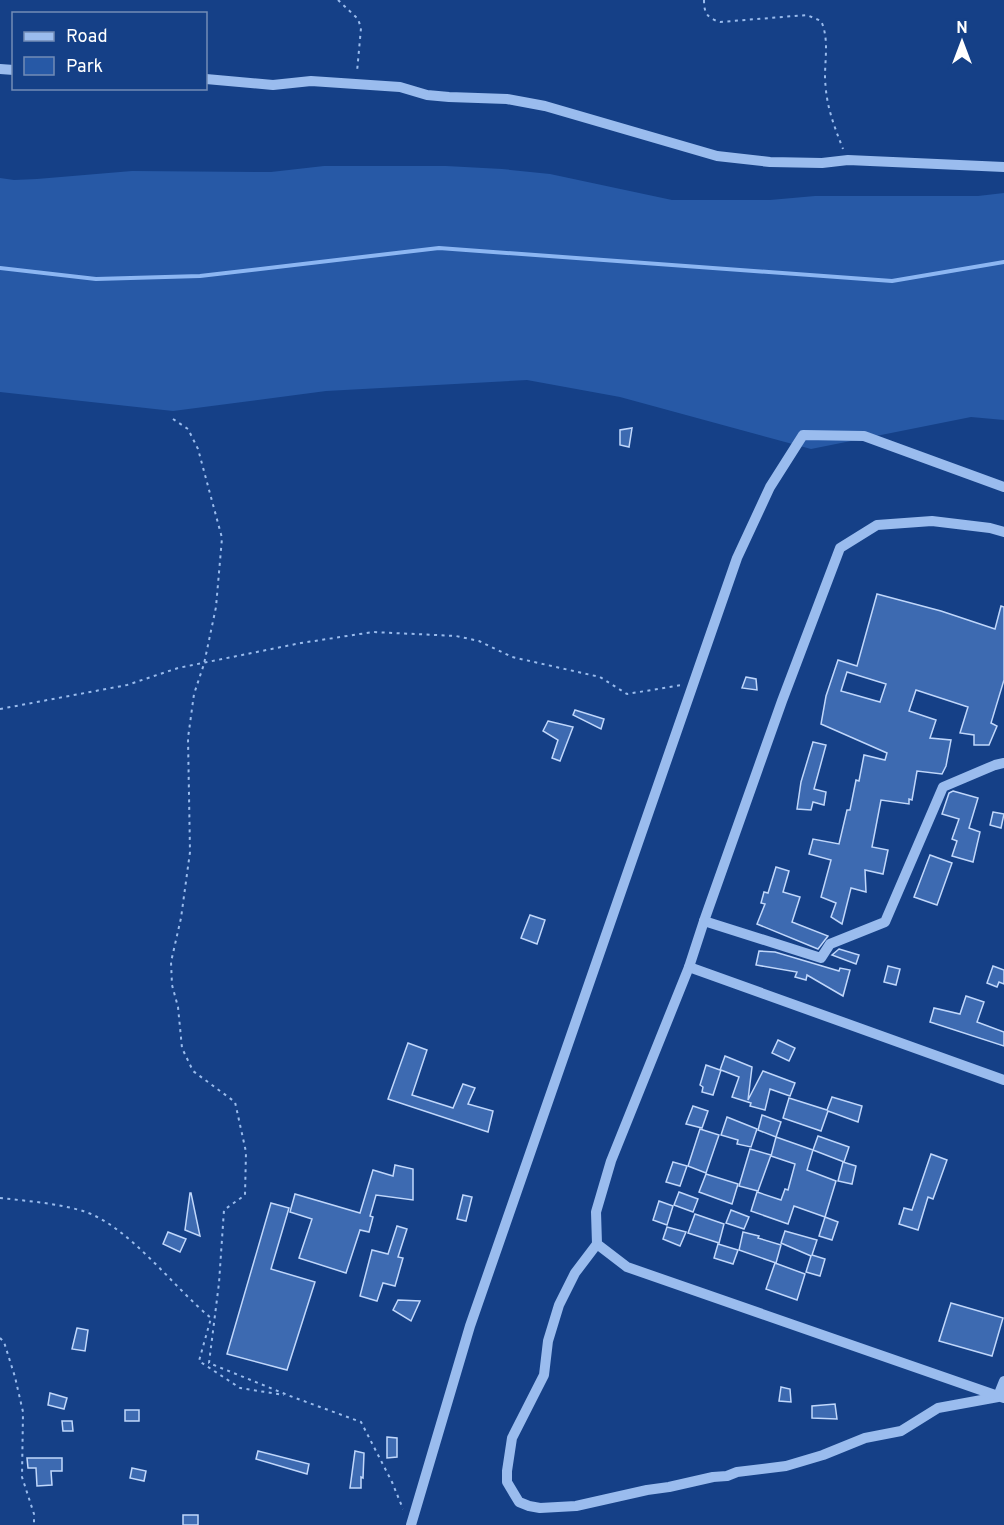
<svg xmlns="http://www.w3.org/2000/svg" width="1004" height="1525" viewBox="0 0 1004 1525" font-family="Overpass,sans-serif">
	<rect width="100%" height="100%" fill="#154087"/>
	<polygon fill="#2759a6" points="324,166 446,166 502,169 550,174 672,200 770,200 815,196 978,196 1004,193 1004,420 971,417 811,449 620,397 527,380 326,391 173,411 0,392 0,178 14,180 37,179 132,171 271,172"/>
	<g fill="none" stroke-linecap="round" stroke-linejoin="round">
		<polyline stroke="#8cb6f2" stroke-width="4" points="0,268 96,279 200,276 439,248 892,281 1004,262"/>
	</g>
	<g fill="#3d6ab1" stroke="#c0d7fb" stroke-width="1.5" fill-rule="evenodd">
		<polygon points="632,428 629,447 620,445 620,430"/>
		<path d="M877 594 941 611 995 629 1001 606 1004 607V680L991 723 997 726 989 745H974V735L960 733 968 707 916 690 909 711 936 720 930 738 951 740 946 766 942 774 917 771 912 800 909 799V804L881 800 872 847 888 850 883 874 865 870 866 892 851 888 842 924 831 917 836 903 821 897 831 860 809 854 813 839 839 844 847 810H850L856 780 859 781 864 755 885 760 887 753 821 724 826 696 838 660 857 666ZM847 672 886 684 880 702 841 691Z"/>
		<polygon points="746,677 756,679 757,690 742,688"/>
		<polygon points="575,710 604,719 601,729 573,715"/>
		<polygon points="548,721 573,727 560,761 552,758 558,740 543,731"/>
		<polygon points="813,742 826,745 814,789 826,792 824,805 813,802 811,810 797,809 801,782"/>
		<polygon points="953,791 978,798 969,828 980,832 973,862 952,856 957,841 952,839 959,819 942,814 949,793"/>
		<polygon points="993,812 1004,814 1001,828 990,825"/>
		<polygon points="930,855 952,863 937,905 914,897"/>
		<polygon points="776,867 789,871 783,892 800,897 792,922 828,936 818,949 757,924 765,904 761,903 764,892 768,893"/>
		<polygon points="530,915 545,920 537,944 521,938"/>
		<polygon points="839,949 859,955 856,964 832,955"/>
		<polygon points="759,951 775,952 839,971 840,968 850,970 843,996 807,975 806,980 795,977 797,972 756,965"/>
		<polygon points="888,966 900,969 896,985 884,982"/>
		<polygon points="993,966 1004,970 1004,984 999,982 997,987 987,983"/>
		<polygon points="966,996 984,1002 977,1022 1004,1032 1004,1046 930,1022 934,1008 960,1014"/>
		<polygon points="778,1040 795,1048 789,1061 772,1053"/>
		<polygon points="408,1043 427,1050 412,1095 453,1108 463,1084 475,1088 468,1104 493,1111 488,1132 388,1099"/>
		<polygon points="725,1056 752,1067 748,1100 763,1071 795,1083 790,1096 770,1089 765,1110 750,1106 751,1103 732,1097 739,1077 721,1070 713,1095 702,1092 703,1087 700,1085 706,1065 720,1070"/>
		<polygon points="832,1097 862,1106 858,1122 828,1111 821,1131 783,1118 789,1098 827,1110"/>
		<polygon points="693,1106 708,1111 702,1128 686,1124"/>
		<polygon points="762,1115 781,1122 776,1137 758,1130"/>
		<polygon points="727,1117 757,1129 751,1147 737,1144 738,1140 721,1135"/>
		<polygon points="700,1129 719,1135 706,1173 688,1166"/>
		<polygon points="818,1136 849,1147 844,1162 813,1150"/>
		<polygon points="776,1137 813,1150 807,1170 836,1181 825,1217 794,1206 788,1224 751,1211 757,1192 781,1200 785,1189 788,1190 795,1164 771,1156"/>
		<polygon points="750,1149 771,1155 758,1191 739,1186"/>
		<polygon points="931,1154 947,1160 933,1199 928,1197 918,1230 899,1224 904,1208 912,1210"/>
		<polygon points="673,1162 687,1166 680,1186 666,1182"/>
		<polygon points="843,1162 856,1166 852,1184 838,1181"/>
		<polygon points="395,1165 413,1169 413,1200 376,1195 370,1216 373,1217 369,1232 360,1230 346,1273 299,1258 312,1219 290,1212 295,1194 360,1213 373,1170 393,1176"/>
		<polygon points="706,1174 738,1184 732,1204 699,1192"/>
		<polygon points="679,1192 698,1199 693,1212 674,1205"/>
		<polygon points="190,1193 191,1193 200,1236 185,1230"/>
		<polygon points="463,1195 472,1197 466,1221 457,1219"/>
		<polygon points="659,1201 673,1206 667,1225 653,1220"/>
		<polygon points="271,1203 289,1208 271,1269 315,1282 287,1370 227,1354"/>
		<polygon points="731,1210 749,1217 744,1229 726,1223"/>
		<polygon points="695,1214 724,1224 719,1243 688,1233"/>
		<polygon points="825,1217 838,1222 832,1240 819,1236"/>
		<polygon points="397,1226 407,1229 398,1257 403,1258 395,1286 383,1283 377,1301 360,1296 372,1250 388,1254"/>
		<polygon points="667,1227 686,1232 680,1246 663,1239"/>
		<polygon points="785,1231 817,1240 812,1255 825,1259 820,1276 806,1272 811,1256 781,1243"/>
		<polygon points="168,1232 186,1239 180,1252 163,1244"/>
		<polygon points="743,1232 759,1236 758,1238 781,1245 776,1263 739,1250"/>
		<polygon points="718,1244 738,1250 733,1264 714,1258"/>
		<polygon points="775,1263 805,1274 797,1300 766,1289"/>
		<polygon points="398,1300 420,1301 411,1321 393,1310"/>
		<polygon points="951,1303 1003,1318 992,1356 939,1341"/>
		<polygon points="77,1328 88,1330 85,1351 72,1349"/>
		<polygon points="781,1387 790,1389 791,1402 779,1401"/>
		<polygon points="50,1393 67,1398 64,1409 48,1405"/>
		<polygon points="835,1404 837,1419 812,1418 812,1406"/>
		<rect x="125" y="1410" width="14" height="11"/>
		<polygon points="62,1421 72,1421 73,1431 63,1431"/>
		<polygon points="387,1437 397,1438 397,1457 387,1458"/>
		<polygon points="258,1451 309,1464 307,1474 256,1459"/>
		<polygon points="355,1451 364,1453 363,1478 361,1477 361,1488 350,1488"/>
		<polygon points="27,1458 62,1458 62,1471 51,1471 52,1485 37,1486 36,1468 28,1468"/>
		<polygon points="132,1468 146,1471 144,1481 130,1478"/>
		<rect x="183" y="1515" width="15" height="10"/>
	</g>
	<g fill="none" stroke-linecap="round" stroke-linejoin="round">
		<g stroke="#9abcee" stroke-width="2" stroke-dasharray="3 4.5" stroke-linecap="butt">
			<polyline points="338,0 358,19 361,28 357,72"/>
			<path d="M704 0C704 13 707 18 720 22L807 15 821 21C829 38 825 58 825 77 826 106 833 123 843 149"/>
			<polyline points="173,419 188,429 198,449 222,538 216,607 204,664 194,694 188,738 190,852 181,918 171,962 172,985 178,1007 182,1048 193,1071 235,1102 246,1152 245,1195 224,1210 219,1283 209,1363 290,1396 361,1422 392,1482 403,1509"/>
			<polyline points="0,709 127,685 178,668 301,643 373,632 456,636 479,641 512,657 600,677 627,694 682,685"/>
			<path d="M0 1198C27 1201 56 1203 83 1211 128 1225 173 1287 211 1318L199 1361 240 1388 284 1395"/>
			<polyline points="0,1338 4,1342 15,1377 23,1412 22,1477 34,1514 34,1525"/>
		</g>
		<g stroke="#9abcee" stroke-width="10">
			<polyline points="0,69 14,70"/>
			<polyline points="206,79 273,85 311,81 400,87 427,95 449,97 507,99 545,106 717,156 770,162 822,163 848,160 1004,167"/>
			<polyline points="704,921 782,701 840,548 877,525 932,521 990,528 1004,532"/>
			<polyline points="689,967 1004,1080"/>
			<polyline points="597,1244 575,1273 559,1305 548,1341 544,1375 512,1438 507,1471 507,1482 519,1502 529,1506 540,1508 576,1506 647,1490 669,1487 713,1477 727,1476 737,1472 786,1466 823,1455 865,1438 901,1431 938,1408 998,1397"/>
			<polyline points="1004,1381 998,1396 1004,1398"/>
			<polyline points="998,1396 627,1267 597,1244 596,1212 611,1161 689,967 704,921 821,958 830,944 885,922 943,787 995,765 1004,763"/>
			<polyline points="411,1525 470,1326 737,558 770,487 803,435 864,436 1004,487"/>
		</g>
	</g>
	<rect x="12" y="12" width="195" height="78" fill="#154087" stroke="#738cb7" stroke-width="1.5"/>
	<rect x="24" y="32" width="30" height="9" fill="#9abcee" stroke="#738cb7" stroke-width="1.5"/>
	<text x="66" y="42" font-size="18" fill="#ffffff">Road</text>
	<rect x="24" y="57" width="30" height="18" fill="#2759a6" stroke="#738cb7" stroke-width="1.5"/>
	<text x="66" y="72" font-size="18" fill="#ffffff">Park</text>
	<g transform="translate(962 42)" stroke="#154087" stroke-width="4.5" paint-order="stroke">
	<path d="M0-4.5L10 22L0 15L-10 22Z" fill="#ffffff"/>
	<text y="-9" font-size="16" font-weight="bold" text-anchor="middle" fill="#ffffff">N</text>
	</g>
</svg>
